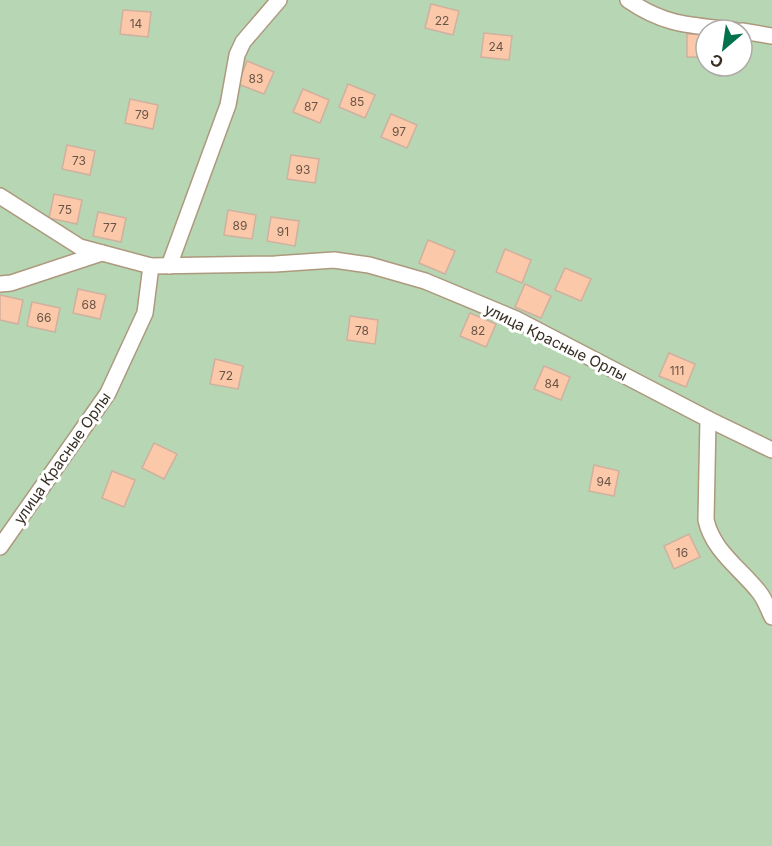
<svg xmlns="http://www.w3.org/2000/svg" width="772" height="846" viewBox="0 0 772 846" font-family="Inter,sans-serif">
	<rect width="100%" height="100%" fill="#fdf5e9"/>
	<path fill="#b7d6b3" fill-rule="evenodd" d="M0 0H772V846H0ZM706 30H742V66H706Z"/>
	<g fill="#fcc8aa" stroke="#d0b09e" stroke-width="1.5">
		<polygon points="431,4 459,11 453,35 425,28"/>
		<polygon points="123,10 151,12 148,37 120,34"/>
		<polygon points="484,33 512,36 509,60 481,57"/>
		<rect x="687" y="34" width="19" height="23"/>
		<rect x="742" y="38" width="6" height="23"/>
		<polygon points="247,61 274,72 264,94 238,84"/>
		<polygon points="348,84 375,95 365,118 339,107"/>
		<polygon points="303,89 329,100 320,123 293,112"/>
		<polygon points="130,99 158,105 153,129 125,123"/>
		<polygon points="391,114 417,125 407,148 381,137"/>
		<polygon points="67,145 95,151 90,175 62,169"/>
		<polygon points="291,155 319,159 315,183 287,179"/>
		<polygon points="54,194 82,200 77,224 49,218"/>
		<polygon points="228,210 256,215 252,239 224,235"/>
		<polygon points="98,212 126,218 121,242 93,236"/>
		<polygon points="271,217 299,221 295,246 267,241"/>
		<polygon points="428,240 455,251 445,274 419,263"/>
		<polygon points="505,249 531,260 522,283 496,272"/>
		<polygon points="565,268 591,279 581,301 555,290"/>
		<polygon points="525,284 551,296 541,318 515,307"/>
		<polygon points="78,289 106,295 100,319 73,313"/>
		<polygon points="0,295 23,300 18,324 0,320"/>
		<polygon points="32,302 60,308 55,332 27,326"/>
		<polygon points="470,313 496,324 486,347 460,336"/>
		<polygon points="350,316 378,320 375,344 347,340"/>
		<polygon points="669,353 695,364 686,387 659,376"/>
		<polygon points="215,359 243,366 238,389 210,384"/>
		<polygon points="544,366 570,377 561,400 534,389"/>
		<polygon points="154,443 177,454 164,479 142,468"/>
		<polygon points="594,465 619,471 614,496 589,491"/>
		<polygon points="112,471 135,480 124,507 102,498"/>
		<polygon points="689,534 700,557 674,569 664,546"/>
	</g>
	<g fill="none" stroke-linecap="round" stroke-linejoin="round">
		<g stroke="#ad997e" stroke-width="18">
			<g id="minor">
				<path d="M628 0C666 26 690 25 734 30"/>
				<polyline points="742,31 772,36"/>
				<path d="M0 196 80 247 151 266 275 264 334 260 369 265 425 281 516 319 708 419 706 520C713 551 740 568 759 592 765 599 768 609 772 617"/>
				<polyline points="169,266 228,105 237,55 243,42 279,0"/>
				<polyline points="0,284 11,283 102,253"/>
				<polyline points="708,419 772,450"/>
				<polyline points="0,547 108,393 145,313 151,266"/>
			</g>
		</g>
		<use href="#minor" stroke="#fff" stroke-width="15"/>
	</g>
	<g text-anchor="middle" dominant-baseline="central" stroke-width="6" stroke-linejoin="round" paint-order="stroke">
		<g font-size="12" fill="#685546">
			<text x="442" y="20">22</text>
			<text x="136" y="23">14</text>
			<text x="496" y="46">24</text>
			<text x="256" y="78">83</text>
			<text x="357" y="101">85</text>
			<text x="311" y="106">87</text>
			<text x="142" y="114">79</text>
			<text x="399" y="131">97</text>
			<text x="79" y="160">73</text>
			<text x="303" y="169">93</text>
			<text x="65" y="209">75</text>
			<text x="240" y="225">89</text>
			<text x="110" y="227">77</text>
			<text x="283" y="231">91</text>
			<text x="89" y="304">68</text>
			<text x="44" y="317">66</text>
			<text x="362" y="330">78</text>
			<text x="478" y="330">82</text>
			<text x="677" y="370">111</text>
			<text x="226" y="375">72</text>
			<text x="552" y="383">84</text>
			<text x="604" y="481">94</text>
			<text x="682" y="552">16</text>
		</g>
		<g font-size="15" fill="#372f24" stroke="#fff">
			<text transform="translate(556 342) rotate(26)">улица Красные Орлы</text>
			<text transform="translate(62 458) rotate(-55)">улица Красные Орлы</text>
		</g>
	</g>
	<g transform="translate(724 48) rotate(209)"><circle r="28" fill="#ffffff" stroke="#afaca7" stroke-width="1.5"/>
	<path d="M0-4.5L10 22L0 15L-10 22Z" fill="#02724c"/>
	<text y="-9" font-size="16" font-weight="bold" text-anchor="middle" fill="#372f24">С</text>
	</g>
</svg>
